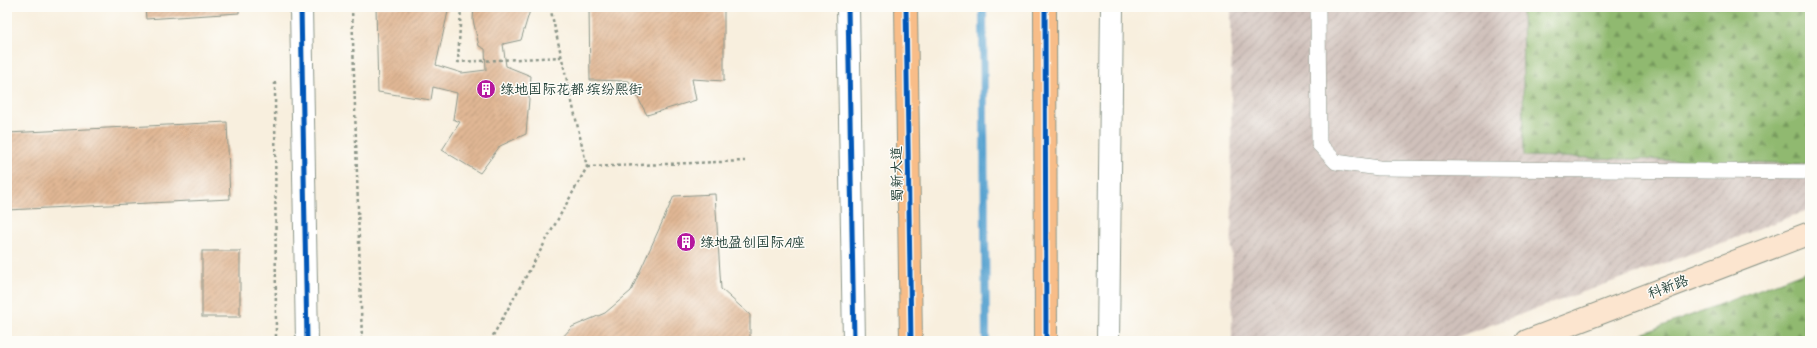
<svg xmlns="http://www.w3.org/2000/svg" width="1817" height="348" viewBox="0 0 1817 348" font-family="Caveat,'LXGW WenKai TC',sans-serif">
	<defs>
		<pattern id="industrial-furrows" width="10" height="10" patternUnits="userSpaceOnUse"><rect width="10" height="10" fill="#cfc0ba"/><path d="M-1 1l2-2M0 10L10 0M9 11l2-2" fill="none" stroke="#a79d98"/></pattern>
		<pattern id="forest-firs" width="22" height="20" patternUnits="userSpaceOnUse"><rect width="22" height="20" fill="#90b96f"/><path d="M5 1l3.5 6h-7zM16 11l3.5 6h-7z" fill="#75985c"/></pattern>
		<pattern id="building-hatch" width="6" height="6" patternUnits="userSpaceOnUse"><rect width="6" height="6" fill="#e1b794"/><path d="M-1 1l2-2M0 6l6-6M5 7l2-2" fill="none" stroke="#b6967a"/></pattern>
	</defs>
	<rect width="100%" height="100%" fill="#fdfcf7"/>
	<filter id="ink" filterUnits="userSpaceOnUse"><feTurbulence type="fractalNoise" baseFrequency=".025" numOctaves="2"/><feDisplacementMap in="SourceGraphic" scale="8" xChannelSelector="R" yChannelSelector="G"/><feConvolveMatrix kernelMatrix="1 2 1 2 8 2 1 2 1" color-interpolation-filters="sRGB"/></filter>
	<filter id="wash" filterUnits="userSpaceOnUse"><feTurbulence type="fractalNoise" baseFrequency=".012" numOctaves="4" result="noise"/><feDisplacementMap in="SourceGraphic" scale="16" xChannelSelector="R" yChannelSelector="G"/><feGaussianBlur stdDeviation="0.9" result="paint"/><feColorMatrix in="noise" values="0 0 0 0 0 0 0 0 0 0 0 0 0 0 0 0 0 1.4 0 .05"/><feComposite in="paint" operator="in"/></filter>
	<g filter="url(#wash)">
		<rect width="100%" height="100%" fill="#f8efde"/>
		<polygon fill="url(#industrial-furrows)" points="1231,7 1810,7 1810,209 1735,238 1446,341 1232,341"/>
		<g fill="url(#forest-firs)" stroke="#587b52">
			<polygon points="1522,7 1810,7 1810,164 1524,156"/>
			<polygon points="1810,270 1804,324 1806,341 1623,341"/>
		</g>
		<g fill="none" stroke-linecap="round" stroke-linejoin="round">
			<polyline stroke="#58a3d0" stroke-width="8" points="983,7 986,341"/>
		</g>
		<g id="blocks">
			<g fill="url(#building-hatch)">
				<polygon points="145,7 239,7 239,13 146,19"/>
				<polygon points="376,7 449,7 436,65 462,73 486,70 485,49 479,46 473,20 474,7 531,7 521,40 503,44 506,66 531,76 526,134 500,146 480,173 442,150 460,122 453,119 457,93 433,87 431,100 378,92"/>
				<polygon points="589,7 724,7 724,81 692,79 696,100 647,115 629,81 590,80"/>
				<polygon points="227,122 230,199 7,210 7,133"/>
				<polygon points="715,194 721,289 750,315 750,341 559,341 572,327 605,313 631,291 674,196"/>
				<rect x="202" y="251" width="38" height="66"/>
			</g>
		</g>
	</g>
	<g filter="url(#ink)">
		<use href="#blocks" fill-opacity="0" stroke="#8c9689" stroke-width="1"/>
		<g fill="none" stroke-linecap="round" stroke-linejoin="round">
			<g stroke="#8c9689" stroke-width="16">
				<polyline id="service" points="1318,7 1319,144 1336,162 1379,168 1810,172"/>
			</g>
			<g stroke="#8c9689" stroke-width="24">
				<g id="minor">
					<polyline points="301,7 307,341"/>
					<polyline points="848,7 854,341"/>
					<polyline points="1108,341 1112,7"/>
				</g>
			</g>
			<g stroke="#8c9689" stroke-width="24">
				<polyline id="secondary" points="1527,341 1810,233"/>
			</g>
			<g stroke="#8c9689" stroke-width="24">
				<g id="trunk">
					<polyline points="906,7 911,341"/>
					<polyline points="1045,7 1046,341"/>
				</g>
			</g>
			<g stroke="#8c9689" stroke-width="2.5" stroke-dasharray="3 3" stroke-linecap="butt">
				<polyline points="352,7 362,341"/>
				<polyline points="461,7 458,62 561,57"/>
				<polyline points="275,82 276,341"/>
				<polyline points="587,167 745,161"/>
				<polyline points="490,341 587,167 550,7"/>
			</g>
			<use href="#service" stroke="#fff" stroke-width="15"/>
			<use href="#minor" stroke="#fff" stroke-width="22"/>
			<use href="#secondary" stroke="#fce5cf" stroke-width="22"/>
			<use href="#trunk" stroke="#f8bd88" stroke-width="22"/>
			<g stroke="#fdfcf7" stroke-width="8">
				<g id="cycleway">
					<polyline points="301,7 307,341"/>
					<polyline points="848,7 854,341"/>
					<polyline points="906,7 911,341"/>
					<polyline points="1045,7 1046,341"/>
				</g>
			</g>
			<use href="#cycleway" stroke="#0057b8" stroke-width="5"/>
		</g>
	</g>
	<defs>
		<g id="building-disc" transform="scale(1)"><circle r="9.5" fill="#b5179e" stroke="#fdfcf7"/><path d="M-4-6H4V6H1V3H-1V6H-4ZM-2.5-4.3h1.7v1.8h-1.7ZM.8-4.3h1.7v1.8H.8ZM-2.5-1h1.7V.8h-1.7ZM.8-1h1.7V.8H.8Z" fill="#fff"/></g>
	</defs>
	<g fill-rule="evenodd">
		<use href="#building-disc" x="486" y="89"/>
		<use href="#building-disc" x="686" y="242"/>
	</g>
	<g text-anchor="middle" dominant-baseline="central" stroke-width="3" stroke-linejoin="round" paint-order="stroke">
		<g font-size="14" fill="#1f3d34" stroke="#fdfcf7" text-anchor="start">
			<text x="500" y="89">绿地国际花都·缤纷熙街</text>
			<text x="700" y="242">绿地盈创国际A座</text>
		</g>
		<g font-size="14" fill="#1f3d34" stroke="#fdfcf7">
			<text transform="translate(897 174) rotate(-91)">蜀新大道</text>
			<text transform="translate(1668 287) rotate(-21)">科新路</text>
		</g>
	</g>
	<rect width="1817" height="348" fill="none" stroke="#fdfcf7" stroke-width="24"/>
</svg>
